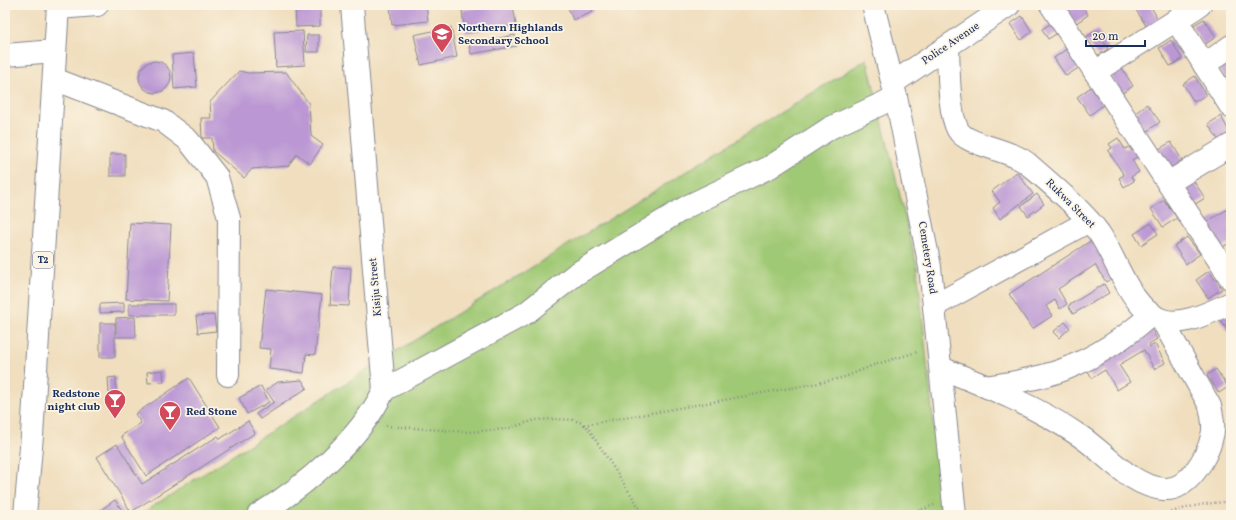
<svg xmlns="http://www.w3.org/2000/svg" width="1236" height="520" viewBox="0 0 1236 520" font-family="Vollkorn,serif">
	<rect width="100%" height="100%" fill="#fcf5e5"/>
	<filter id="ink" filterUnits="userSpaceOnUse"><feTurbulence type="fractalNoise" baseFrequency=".025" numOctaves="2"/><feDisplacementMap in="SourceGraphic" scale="8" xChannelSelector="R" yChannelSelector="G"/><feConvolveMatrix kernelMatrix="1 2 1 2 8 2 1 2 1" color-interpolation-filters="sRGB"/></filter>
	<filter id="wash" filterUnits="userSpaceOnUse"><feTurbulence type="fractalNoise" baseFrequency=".012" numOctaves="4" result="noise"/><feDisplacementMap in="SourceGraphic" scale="16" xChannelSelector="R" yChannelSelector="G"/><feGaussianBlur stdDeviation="0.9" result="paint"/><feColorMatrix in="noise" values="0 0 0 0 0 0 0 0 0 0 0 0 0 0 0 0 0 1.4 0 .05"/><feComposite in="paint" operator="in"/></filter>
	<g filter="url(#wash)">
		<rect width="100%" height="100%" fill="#f0debe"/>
		<polygon fill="#a0c975" stroke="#5e7c6a" points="867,59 917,266 943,515 139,515 370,368"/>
		<g id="blocks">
			<g fill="#bb98d4">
				<polygon points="295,5 320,5 320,26 296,27"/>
				<polygon points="390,5 426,5 428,21 392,25"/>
				<polygon points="494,5 513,5 516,25 465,33 462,10"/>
				<polygon points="567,5 590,5 593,12 573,20"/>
				<polygon points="1064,5 1082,5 1088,15 1075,24"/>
				<polygon points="1145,5 1150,5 1159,21 1148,29 1136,10"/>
				<polygon points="1022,16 1032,32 1021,40 1010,24"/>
				<polygon points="1058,19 1064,29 1048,39 1042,29"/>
				<polygon points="1204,19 1216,37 1204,45 1192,26"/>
				<polygon points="451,27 457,57 421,65 414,35"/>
				<polygon points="1097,30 1108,49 1097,56 1085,38"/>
				<polygon points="303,31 305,65 276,67 274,32"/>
				<polygon points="307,35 319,35 319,52 306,52"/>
				<polygon points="515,35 517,46 471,54 469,44"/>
				<polygon points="1171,40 1182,59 1170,66 1159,48"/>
				<polygon points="1068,48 1080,67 1066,76 1054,58"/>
				<polygon points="194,53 197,87 174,89 172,55"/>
				<polygon points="1227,55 1231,62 1231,77 1226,80 1215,62"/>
				<circle cx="155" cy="77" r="16"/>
				<polygon points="1122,68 1133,86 1121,94 1110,75"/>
				<polygon points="239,71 248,73 286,72 309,104 311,136 323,145 310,164 297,154 288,166 252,169 244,178 213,151 212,138 202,138 201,118 211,118 210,102"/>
				<polygon points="1195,76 1206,95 1194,102 1183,84"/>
				<polygon points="1091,87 1103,105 1090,115 1077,97"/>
				<polygon points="1147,104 1160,122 1146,132 1134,114"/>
				<polygon points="1221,116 1231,135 1220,142 1208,124"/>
				<polygon points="1118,138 1125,149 1129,147 1132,151 1134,149 1139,156 1132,160 1139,172 1131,177 1134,181 1124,187 1119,178 1124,175 1108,151 1112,148 1109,144"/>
				<polygon points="1171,142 1182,160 1170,168 1159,149"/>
				<rect x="110" y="154" width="15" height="22"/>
				<polygon points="1017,172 1033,194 1000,219 993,208 1000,202 992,191"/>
				<polygon points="1193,180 1205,198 1192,206 1181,188"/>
				<polygon points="1037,194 1044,204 1028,216 1021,206"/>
				<polygon points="1164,200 1177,218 1163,227 1151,209"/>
				<polygon points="1231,207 1231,242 1221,248 1205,223"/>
				<polygon points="130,223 171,225 167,301 126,299"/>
				<polygon points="1151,223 1158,234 1141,245 1134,234"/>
				<polygon points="1187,237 1200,254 1186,264 1174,246"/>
				<polygon points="1092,240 1115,276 1106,282 1095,265 1058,289 1067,304 1060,309 1055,300 1046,306 1052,316 1032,329 1009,294"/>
				<polygon points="333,267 351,268 349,306 330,305"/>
				<polygon points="1209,271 1222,289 1208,298 1196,280"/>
				<polygon points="1104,284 1109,293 1073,314 1068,306"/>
				<polygon points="266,289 322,295 315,355 306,354 304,373 269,369 271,349 259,348"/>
				<polygon points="124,303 124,312 100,313 100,304"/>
				<rect x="129" y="304" width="45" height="11"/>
				<polygon points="1231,309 1231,335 1219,318"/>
				<polygon points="214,315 216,331 198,333 196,316"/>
				<polygon points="135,317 136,337 116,337 116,318"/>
				<polygon points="1065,322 1070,328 1059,338 1053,332"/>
				<rect x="100" y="323" width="15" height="34"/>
				<polygon points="1151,328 1157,339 1149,344 1150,347 1155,344 1165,363 1154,369 1144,350 1119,365 1130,382 1117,390 1105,370 1092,378 1085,366"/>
				<polygon points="1216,369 1228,387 1219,393 1207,375"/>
				<polygon points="163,370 164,382 148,383 147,372"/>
				<polygon points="116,377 116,393 109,393 108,378"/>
				<polygon points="189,378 220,427 146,476 121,436 141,423 135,414"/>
				<polygon points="302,380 307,388 260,419 256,414 274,402 266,390 278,382"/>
				<polygon points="261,386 269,402 247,414 239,398"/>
				<polygon points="248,421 255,433 131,512 97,457 117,444 142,484 218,436 220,439"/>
				<polygon points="115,500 125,515 102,515 99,511"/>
			</g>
		</g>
	</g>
	<g filter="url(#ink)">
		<use href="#blocks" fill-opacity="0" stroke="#86868e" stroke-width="1"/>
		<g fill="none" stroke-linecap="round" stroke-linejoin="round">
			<g stroke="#86868e" stroke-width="24">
				<g id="minor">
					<polyline points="1051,5 1231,279"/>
					<polyline points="58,8 97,5"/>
					<polyline points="1176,20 1231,107"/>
					<path d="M948 47C949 68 948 112 958 130 967 146 1011 149 1028 164 1050 183 1082 210 1099 233 1117 259 1130 309 1162 320 1183 327 1212 311 1231 303"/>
					<polyline points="5,55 55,51"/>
					<polyline points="1204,65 1231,46"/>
					<polyline points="1095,72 1200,5"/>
					<polyline points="54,79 163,121 188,140 217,177 229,218 228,375"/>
					<polyline points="893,83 1009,5"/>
					<polyline points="1168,183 1231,145"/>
					<polyline points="934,306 1089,221"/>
					<path d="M941 368C989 387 1037 407 1080 436 1107 454 1130 486 1164 489 1188 491 1208 456 1212 436 1215 427 1212 416 1210 406L1162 320"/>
					<path d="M987 387C1013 382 1040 379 1065 369 1096 357 1126 337 1152 314"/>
					<polyline points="384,390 526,313 576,274 688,206 770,167 830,128 896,97"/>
					<path d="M258 515C305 486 360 440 384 390L352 5"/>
				</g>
			</g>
			<g stroke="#86868e" stroke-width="24">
				<polyline id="major" points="873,5 896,97 930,267 955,515"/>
			</g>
			<g stroke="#86868e" stroke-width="24">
				<polyline id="highway" points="25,515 32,436 58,5"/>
			</g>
			<g stroke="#86868e" stroke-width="2.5" stroke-dasharray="1 3" stroke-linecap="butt">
				<polyline points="584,425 824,382 845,377 871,366 917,352"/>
				<polyline points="386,426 468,432 506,429 536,420 554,419 573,420 582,423 588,428 644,515"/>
				<polyline points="907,515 934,505"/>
				<path d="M1164 515C1184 507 1209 502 1231 502"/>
			</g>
			<use href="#minor" stroke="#fff" stroke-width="22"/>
			<use href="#major" stroke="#fff" stroke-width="22"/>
			<use href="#highway" stroke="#fff" stroke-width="22"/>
		</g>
	</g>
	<defs>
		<g id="school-pin" transform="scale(1.15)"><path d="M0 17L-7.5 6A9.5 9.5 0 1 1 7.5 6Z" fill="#d1495b" stroke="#fcf5e5"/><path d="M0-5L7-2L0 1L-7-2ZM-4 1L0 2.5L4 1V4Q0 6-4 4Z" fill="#fff"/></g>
		<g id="bar-pin" transform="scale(1.15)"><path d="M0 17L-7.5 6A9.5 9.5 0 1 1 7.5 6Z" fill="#d1495b" stroke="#fcf5e5"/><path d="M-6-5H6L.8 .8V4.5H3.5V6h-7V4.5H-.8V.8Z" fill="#fff"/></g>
	</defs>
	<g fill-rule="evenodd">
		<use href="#school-pin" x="442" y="34"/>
		<use href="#bar-pin" x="115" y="400"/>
		<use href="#bar-pin" x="170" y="412"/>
	</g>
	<g text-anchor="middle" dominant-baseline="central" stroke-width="3.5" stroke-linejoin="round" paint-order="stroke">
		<rect fill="#fcf5e5" stroke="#5e6a86" stroke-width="1" x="33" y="252" width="20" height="16" rx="3"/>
		<g font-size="10" font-weight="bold" fill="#1b2f5e">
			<text x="43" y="260">T2</text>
		</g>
		<g font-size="11" font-weight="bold" fill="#1b2f5e" stroke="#fcf5e5" text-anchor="start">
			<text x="458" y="28">Northern Highlands<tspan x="458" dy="13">Secondary School</tspan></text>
			<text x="100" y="394" text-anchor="end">Redstone<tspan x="100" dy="13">night club</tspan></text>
			<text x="186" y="412">Red Stone</text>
		</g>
		<g font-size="11" fill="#1b2f5e" stroke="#fcf5e5">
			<text transform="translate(951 44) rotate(-34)">Police Avenue</text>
			<text transform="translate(1070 204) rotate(45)">Rukwa Street</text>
			<text transform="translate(927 258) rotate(81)">Cemetery Road</text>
			<text transform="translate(376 287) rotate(-95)">Kisiju Street</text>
		</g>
	</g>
	<rect width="1236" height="520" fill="none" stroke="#fcf5e5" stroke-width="20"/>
	<path d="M1086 40v6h59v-6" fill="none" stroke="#1b2f5e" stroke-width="2"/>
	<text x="1092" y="40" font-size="12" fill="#1b2f5e" stroke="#fcf5e5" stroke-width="3" paint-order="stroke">20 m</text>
</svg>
